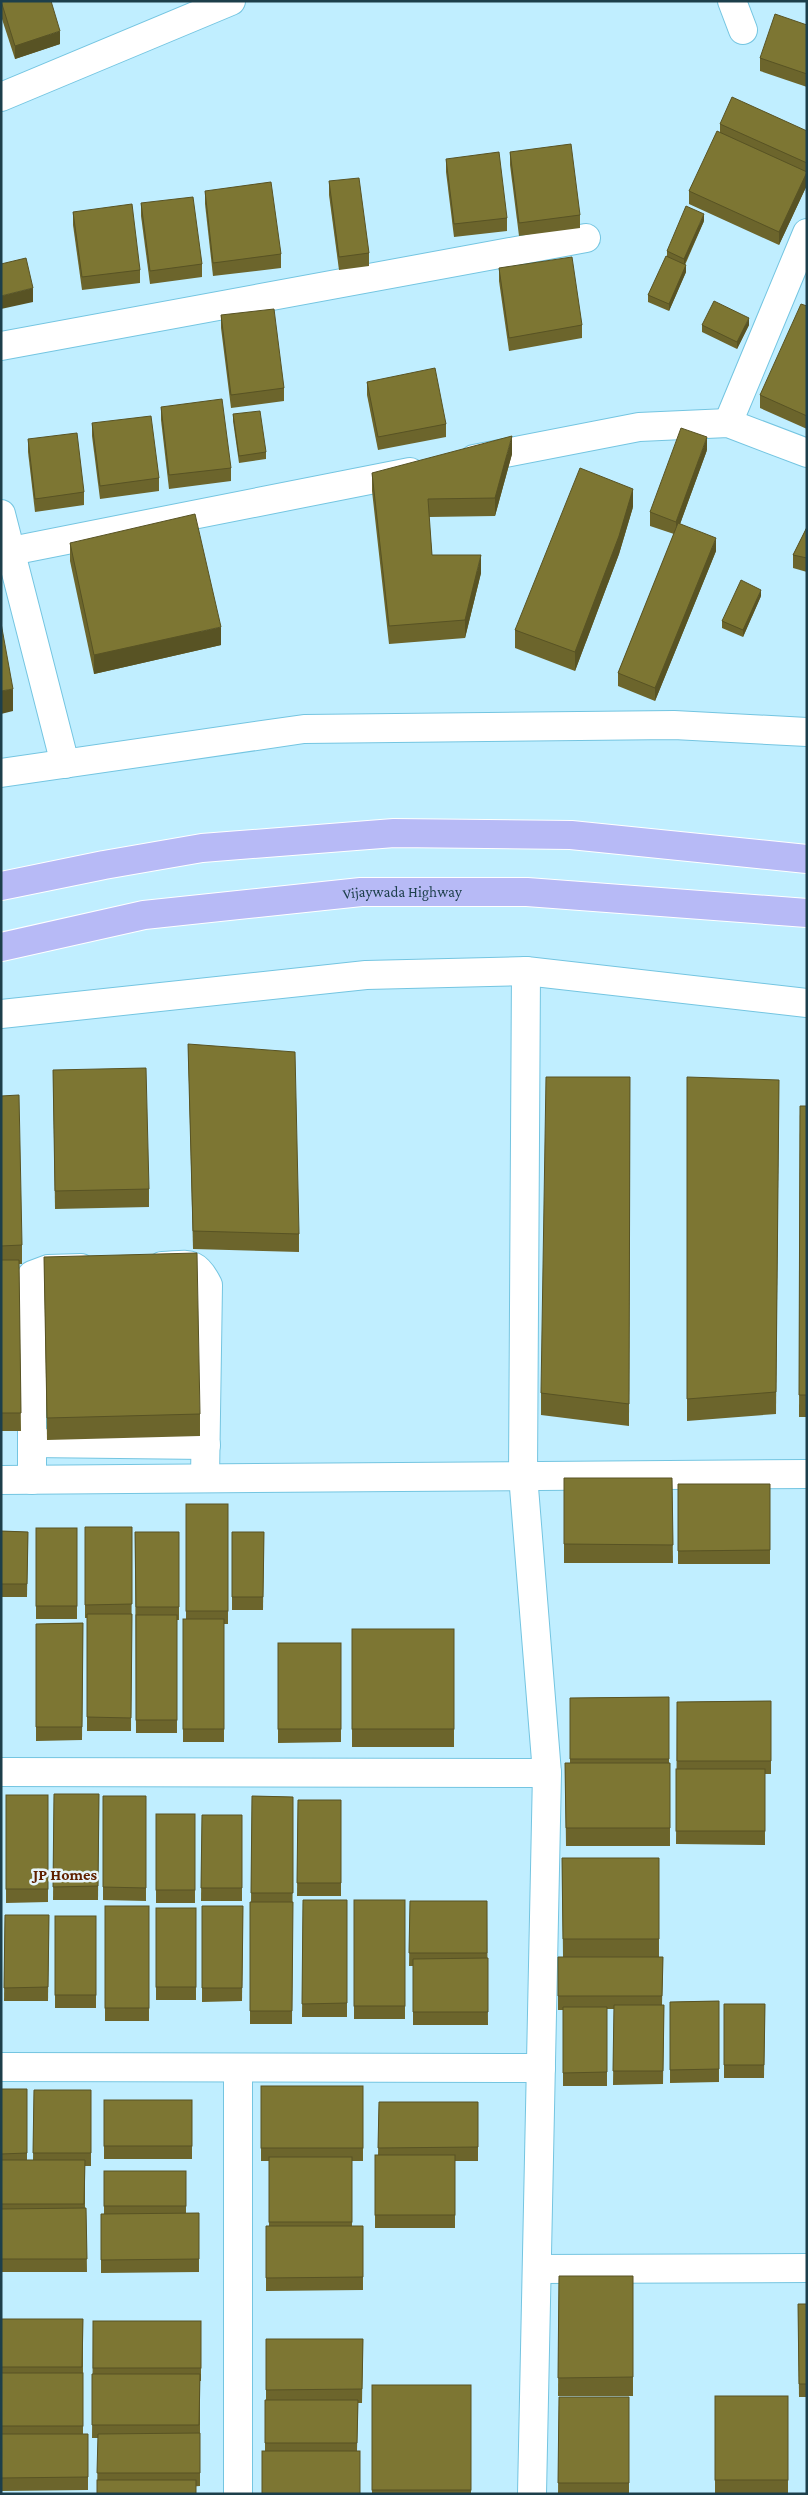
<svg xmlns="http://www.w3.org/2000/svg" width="808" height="2495" viewBox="0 0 808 2495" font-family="'Crimson Pro',serif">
	<rect width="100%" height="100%" fill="#c0eeff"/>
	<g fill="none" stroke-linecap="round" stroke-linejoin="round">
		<g stroke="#74c5e1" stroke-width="30">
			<g id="minor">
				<polyline points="732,1 743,30"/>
				<polyline points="1,97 231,1"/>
				<polyline points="1,346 586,238"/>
				<polyline points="728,423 807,233"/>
				<polyline points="474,459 639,427 728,423 807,453"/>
				<polyline points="1,514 65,764"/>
				<polyline points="1,553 410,472"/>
				<polyline points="1,773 304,729 674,725 807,732"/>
				<polyline points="526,971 523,1475 547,1773 532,2494"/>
				<polyline points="1,1014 366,975 526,971 807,1003"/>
				<path d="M162 1266C188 1265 195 1259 208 1285L205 1478"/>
				<polyline points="32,1443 206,1445"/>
				<polyline points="1,1480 807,1474"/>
				<polyline points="32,1480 32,1275 48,1269 81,1268"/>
				<polyline points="1,1772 547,1773"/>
				<polyline points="1,2067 541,2068"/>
				<polyline points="238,2068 238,2494"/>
				<polyline points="537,2269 807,2268"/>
			</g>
		</g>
		<g stroke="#fff" stroke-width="30">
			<g id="highway">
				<polyline points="1,886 104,865 202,848 394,833 571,835 807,859"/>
				<path id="s1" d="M1 947 144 915 361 892H527L807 913"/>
			</g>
		</g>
		<use href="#minor" stroke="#fff" stroke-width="28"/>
		<use href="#highway" stroke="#b7baf6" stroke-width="28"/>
	</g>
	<g fill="#6c652c">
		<polygon points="1,1 60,44 15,59 1,16"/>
		<polygon points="807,25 807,87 760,71 760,58"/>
		<polygon points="720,124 807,131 807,185 779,245 689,204 689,191 720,132"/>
		<polygon points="510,152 580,215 580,228 519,236 510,165"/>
		<polygon points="446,159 507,218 507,231 454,237 446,172"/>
		<polygon points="329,181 369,253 369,266 339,270 329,195"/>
		<polygon points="205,191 281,254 281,268 213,276 205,204"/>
		<polygon points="141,203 202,264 202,277 150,284 141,216"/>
		<polygon points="73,212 140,270 140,283 82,290 73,225"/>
		<polygon points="704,221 685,265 686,272 669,311 648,302 648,295 667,257 667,251"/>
		<polygon points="499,268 582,325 582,338 509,351 499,281"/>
		<polygon points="807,306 807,429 760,408 760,395"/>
		<polygon points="221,315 284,388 284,401 231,408 221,328"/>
		<polygon points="702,325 749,325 737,349 702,332"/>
		<polygon points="367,382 446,424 446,437 378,450 367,395"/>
		<polygon points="161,407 231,468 231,481 169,489 161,420"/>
		<polygon points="233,414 266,452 266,459 239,463 233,421"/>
		<polygon points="92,423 159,478 159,491 100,499 92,436"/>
		<polygon points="28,439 84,492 84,505 35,512 28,452"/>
		<polygon points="707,450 680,524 716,551 655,701 618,686 618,673 674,534 650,526 650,512"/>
		<polygon points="512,454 495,516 429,517 432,555 481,573 465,638 389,644 372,491 372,473"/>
		<polygon points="633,507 619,554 575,671 515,648 515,630"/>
		<polygon points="807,527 807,572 793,568 793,555"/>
		<polygon points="70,543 221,645 94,674 70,561"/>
		<polygon points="761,596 743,637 722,628 722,621"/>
		<polygon points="188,1044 299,1234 299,1252 193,1249"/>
		<polygon points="53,1070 149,1189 149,1207 55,1209"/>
		<polygon points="630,1077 629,1426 541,1415 541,1393"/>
		<polygon points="779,1080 776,1414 687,1421 687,1399"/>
		<polygon points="1,1096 22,1245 22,1264 19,1264 21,1431 1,1431"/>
		<polygon points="800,1106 807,1106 807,1417 799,1417"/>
		<polygon points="44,1257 200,1414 200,1436 47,1440"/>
		<polygon points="564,1478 672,1478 673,1563 564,1563"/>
		<rect x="678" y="1484" width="92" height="80"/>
		<polygon points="186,1504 228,1504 228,1624 224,1624 224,1742 183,1742 183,1619 186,1619"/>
		<polygon points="85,1527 132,1527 131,1731 87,1731 87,1618 85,1618"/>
		<rect x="36" y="1528" width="41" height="91"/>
		<polygon points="1,1531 28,1532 27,1597 1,1597"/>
		<polygon points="135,1532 179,1532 179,1620 177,1620 177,1733 136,1733"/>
		<polygon points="232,1532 264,1532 263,1610 232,1610"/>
		<polygon points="83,1623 82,1740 36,1741 36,1624"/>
		<rect x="352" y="1629" width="102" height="118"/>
		<polygon points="278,1643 341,1643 341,1742 278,1743"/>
		<polygon points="669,1697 669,1763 670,1763 670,1846 566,1846 565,1763 570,1763 570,1698"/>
		<polygon points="771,1701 771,1774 765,1774 765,1845 676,1844 677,1702"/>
		<polygon points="54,1794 99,1794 98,1900 53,1900"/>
		<polygon points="6,1795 48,1795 48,1902 6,1903"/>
		<polygon points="103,1796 146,1796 146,1901 103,1900"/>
		<polygon points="252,1796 293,1797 292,2024 250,2024 250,1902 251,1902"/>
		<polygon points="298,1800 341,1800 341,1896 297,1896"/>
		<rect x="156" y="1814" width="39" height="89"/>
		<polygon points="202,1815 242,1815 242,1901 201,1901"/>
		<polygon points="562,1858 659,1858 659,1957 663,1957 662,2005 664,2005 663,2084 613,2085 614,2009 607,2009 607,2086 563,2086 563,2010 558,2010 558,1957 563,1957"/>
		<polygon points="303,1900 347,1900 347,2017 302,2017"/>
		<rect x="354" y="1900" width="51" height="119"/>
		<polygon points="410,1901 487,1901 488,2025 413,2025 413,1966 409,1966"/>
		<rect x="105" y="1906" width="44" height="115"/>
		<polygon points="202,1906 243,1906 242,2001 202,2002"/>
		<rect x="156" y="1908" width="40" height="92"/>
		<polygon points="5,1915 49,1915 48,2001 4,2001"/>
		<rect x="55" y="1916" width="41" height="92"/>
		<polygon points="719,2001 719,2082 670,2083 670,2002"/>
		<polygon points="724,2004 765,2004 764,2078 724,2078"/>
		<polygon points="261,2086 363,2086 363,2161 352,2161 352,2226 363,2226 363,2290 266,2291 266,2226 269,2226 269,2161 261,2161"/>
		<polygon points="1,2089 27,2089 27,2160 33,2160 34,2090 91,2090 91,2166 85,2166 85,2208 86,2208 87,2272 1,2272"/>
		<rect x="104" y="2100" width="88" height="59"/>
		<polygon points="379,2102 478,2102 478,2161 455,2161 455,2228 375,2228 375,2155 378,2155"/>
		<polygon points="104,2171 186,2171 186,2213 199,2213 199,2272 101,2273 101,2214 104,2214"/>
		<polygon points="559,2276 633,2276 633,2396 558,2396"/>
		<polygon points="798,2304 807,2304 807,2397 799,2397"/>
		<polygon points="1,2319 83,2319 83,2434 88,2434 88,2490 1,2491"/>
		<polygon points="93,2321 201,2321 201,2381 200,2381 200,2486 97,2494 98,2438 92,2438"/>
		<polygon points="266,2339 363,2339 362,2403 358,2403 357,2451 265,2451 265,2400 266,2400"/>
		<rect x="372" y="2385" width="99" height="109"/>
		<polygon points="788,2396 788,2494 715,2494 715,2480"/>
		<polygon points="559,2397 629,2397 629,2494 558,2494"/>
	</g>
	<g fill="#585324">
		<polygon points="60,31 60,44 15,59 15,46"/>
		<polygon points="807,172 807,185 779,245 779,232"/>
		<polygon points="704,214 704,221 684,265 684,259"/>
		<polygon points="686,265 686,272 669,311 669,304"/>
		<polygon points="33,288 33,302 1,309 1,296"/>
		<polygon points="749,318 749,325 737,349 737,342"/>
		<polygon points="512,436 512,454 495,516 495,498"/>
		<polygon points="707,437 707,450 676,535 676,522"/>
		<polygon points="633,489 633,507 619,554 575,671 575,652"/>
		<polygon points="716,538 716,551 655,701 655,688"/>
		<polygon points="481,555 481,573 465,638 465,620"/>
		<polygon points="761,590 761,596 743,637 743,630"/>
		<polygon points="221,627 221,645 94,674 94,655"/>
		<polygon points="13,689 13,711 1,714 1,691"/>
	</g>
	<g fill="#7d7633" stroke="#585324">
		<polygon points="1,1 51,1 60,31 15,46"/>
		<polygon points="775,14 807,25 807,74 760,58"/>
		<polygon points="732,97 807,131 807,163 720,124"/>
		<polygon points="717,131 807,172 779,232 689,191"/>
		<polygon points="571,144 580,215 519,223 510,152"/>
		<polygon points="499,152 507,218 454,224 446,159"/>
		<polygon points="359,178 369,253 339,257 329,181"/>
		<polygon points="271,182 281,254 213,263 205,191"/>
		<polygon points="193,197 202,264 150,271 141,203"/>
		<polygon points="132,204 140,270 82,277 73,212"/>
		<polygon points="686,206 704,214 684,259 667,251"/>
		<polygon points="666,256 686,265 669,304 648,295"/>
		<polygon points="572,257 582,325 509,338 499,268"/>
		<polygon points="26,258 33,288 1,296 1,264"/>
		<polygon points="714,301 749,318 737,342 702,325"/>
		<polygon points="801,304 807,306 807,416 760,395"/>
		<polygon points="274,309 284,388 231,395 221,315"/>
		<polygon points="435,368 446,424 378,437 367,382"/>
		<polygon points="222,399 231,468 169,475 161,407"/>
		<polygon points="260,411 266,452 239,456 233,414"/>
		<polygon points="151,416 159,478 100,486 92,423"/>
		<polygon points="681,428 707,437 676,522 650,512"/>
		<polygon points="77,433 84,492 35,499 28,439"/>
		<polygon points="512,436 495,498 428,499 432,555 481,555 465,620 389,626 372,473"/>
		<polygon points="580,468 633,489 619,536 575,652 515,630"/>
		<polygon points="195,514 221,627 94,655 70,543"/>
		<polygon points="678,523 716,538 655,688 618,673"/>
		<polygon points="807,527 807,558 793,555"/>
		<polygon points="741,580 761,590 743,630 722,621"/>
		<polygon points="1,623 13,689 1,691"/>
		<polygon points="188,1044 295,1052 299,1234 193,1231"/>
		<polygon points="146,1068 149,1189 55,1191 53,1070"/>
		<polygon points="546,1077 630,1077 629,1404 541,1393"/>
		<polygon points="687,1077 779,1080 776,1392 687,1399"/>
		<polygon points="19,1095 22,1245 1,1246 1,1096"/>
		<polygon points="800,1106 807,1106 807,1395 799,1395"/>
		<polygon points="197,1253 200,1414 47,1418 44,1257"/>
		<polygon points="1,1260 19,1260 21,1413 1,1413"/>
		<polygon points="564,1478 672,1478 673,1545 564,1544"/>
		<polygon points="678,1484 770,1484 770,1550 678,1551"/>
		<rect x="186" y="1504" width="42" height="107"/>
		<polygon points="85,1527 132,1527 132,1604 85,1605"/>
		<rect x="36" y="1528" width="41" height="78"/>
		<polygon points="1,1531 28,1532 27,1584 1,1584"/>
		<polygon points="135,1532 179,1532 179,1607 136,1607"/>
		<polygon points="232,1532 264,1532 263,1597 232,1597"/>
		<polygon points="87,1614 132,1614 131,1718 87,1717"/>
		<rect x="136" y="1615" width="41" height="105"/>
		<rect x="183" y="1619" width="41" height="110"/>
		<polygon points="83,1623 82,1727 36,1727 36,1624"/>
		<rect x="352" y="1629" width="102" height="100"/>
		<rect x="278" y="1643" width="63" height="86"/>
		<polygon points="669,1697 669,1759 570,1759 570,1698"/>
		<polygon points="771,1701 771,1761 677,1761 677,1702"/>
		<polygon points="565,1763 670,1763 670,1828 566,1828"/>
		<rect x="676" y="1769" width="89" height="62"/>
		<polygon points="54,1794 99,1794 98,1886 53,1887"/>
		<rect x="6" y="1795" width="42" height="94"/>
		<polygon points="103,1796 146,1796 146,1888 103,1887"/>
		<polygon points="252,1796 293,1797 293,1893 251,1893"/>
		<polygon points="298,1800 341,1800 341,1883 297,1883"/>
		<rect x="156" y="1814" width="39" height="76"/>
		<polygon points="202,1815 242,1815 242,1888 201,1888"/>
		<polygon points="562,1858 659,1858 659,1939 563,1939"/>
		<polygon points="303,1900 347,1900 347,2003 302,2004"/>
		<rect x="354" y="1900" width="51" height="106"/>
		<polygon points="410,1901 487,1901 487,1953 409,1953"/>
		<polygon points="250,1902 293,1902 292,2011 250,2011"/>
		<rect x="105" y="1906" width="44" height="102"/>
		<polygon points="202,1906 243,1906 242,1988 202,1988"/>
		<rect x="156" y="1908" width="40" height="79"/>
		<polygon points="5,1915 49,1915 48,1987 4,1988"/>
		<rect x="55" y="1916" width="41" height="79"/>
		<polygon points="558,1957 663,1957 662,1996 558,1996"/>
		<polygon points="488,1958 488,2012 413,2012 413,1959"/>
		<polygon points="719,2001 719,2069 670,2070 670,2002"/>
		<polygon points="724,2004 765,2004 764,2065 724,2065"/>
		<polygon points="614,2005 664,2005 663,2071 613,2071"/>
		<polygon points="563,2007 607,2007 607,2072 563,2073"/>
		<rect x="261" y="2086" width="102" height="62"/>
		<polygon points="1,2089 27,2089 27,2153 1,2154"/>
		<polygon points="34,2090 91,2090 91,2153 33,2153"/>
		<rect x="104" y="2100" width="88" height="46"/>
		<polygon points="379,2102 478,2102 478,2147 378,2148"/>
		<rect x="375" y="2155" width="80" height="60"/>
		<rect x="269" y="2157" width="83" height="65"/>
		<polygon points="1,2160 85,2160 84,2204 1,2204"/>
		<rect x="104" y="2171" width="82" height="35"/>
		<polygon points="86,2208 87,2259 1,2259 1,2209"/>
		<polygon points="199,2213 199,2259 101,2260 101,2214"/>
		<polygon points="266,2226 363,2226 363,2277 266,2278"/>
		<polygon points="559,2276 633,2276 633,2377 558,2378"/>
		<polygon points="798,2304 807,2304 807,2384 799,2384"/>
		<polygon points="1,2319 83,2319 82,2367 1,2367"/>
		<rect x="93" y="2321" width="108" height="47"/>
		<polygon points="266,2339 363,2339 362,2389 266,2390"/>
		<rect x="1" y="2373" width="82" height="53"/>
		<polygon points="92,2374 200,2374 199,2425 92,2425"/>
		<rect x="372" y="2385" width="99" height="105"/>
		<rect x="715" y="2396" width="73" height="84"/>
		<polygon points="559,2397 629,2397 629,2483 558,2483"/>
		<polygon points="265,2400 358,2400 357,2443 265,2443"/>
		<polygon points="200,2433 200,2473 97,2473 98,2434"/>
		<polygon points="1,2434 88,2434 88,2477 1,2478"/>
		<rect x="262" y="2451" width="98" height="43"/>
		<rect x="97" y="2480" width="99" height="14"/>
	</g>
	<g text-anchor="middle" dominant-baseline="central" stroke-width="5" stroke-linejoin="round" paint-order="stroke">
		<g font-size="15" fill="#1d3f4b" stroke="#e6f5fb">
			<text stroke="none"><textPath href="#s1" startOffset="406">Vijaywada Highway</textPath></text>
		</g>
		<g font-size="16" font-weight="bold" fill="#5f2000" stroke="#e6f5fb">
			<text x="65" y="1874">JP Homes</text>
		</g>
	</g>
	<rect width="808" height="2495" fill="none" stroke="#1d3f4b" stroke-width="5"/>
</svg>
